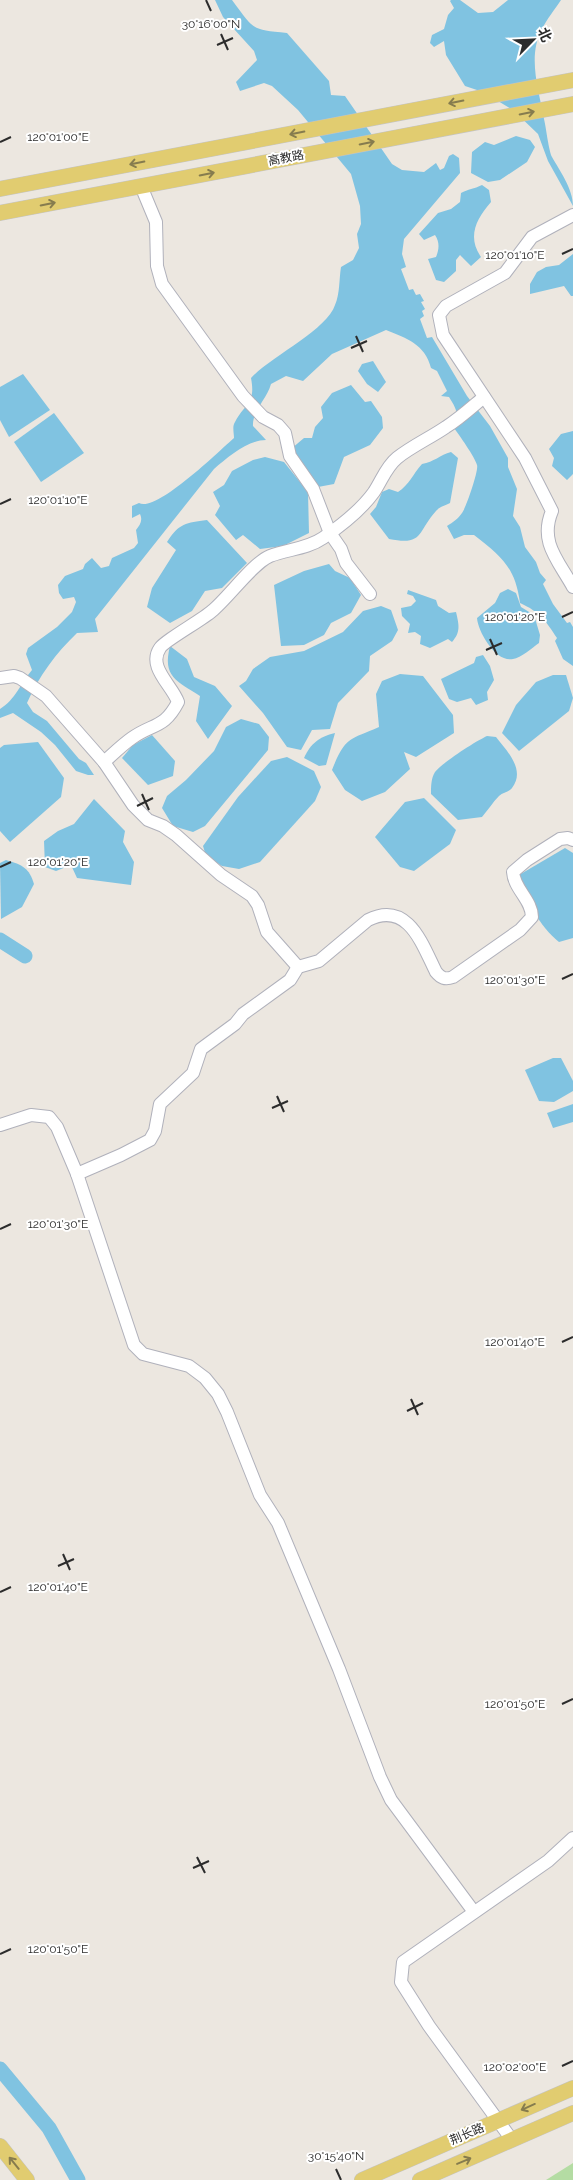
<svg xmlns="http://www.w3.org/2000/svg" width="573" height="2180" viewBox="0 0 573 2180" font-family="Raleway,'Noto Sans SC',sans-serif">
	<rect width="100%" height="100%" fill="#ece7e0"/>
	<polygon fill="#b4dca3" points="573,2163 573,2180 546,2180"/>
	<g fill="#80c3e1">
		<path d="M215 0H232C254 29 250 30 287 33L329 81 331 95 345 96 392 164 402 170 424 172 436 163 440 170 444 168 449 156 453 154 459 158 460 173 404 239 402 254 406 267 401 269 409 290 413 289 416 295 420 294 424 301 421 302 425 309 422 311 424 316 420 319 427 338 432 337 467 396 490 426 508 458V467L517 489 513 516 520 527 525 547 536 562 540 573 546 580 543 584 553 604 567 623 570 622 573 627V666L563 659 555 641 557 638C546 621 540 612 520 603 515 567 502 557 474 535H464L454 539 447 526C453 522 458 519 462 513 466 508 479 470 477 465 475 457 459 435 454 428 460 415 456 408 449 397L441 396 447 391 437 371 431 368C425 344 406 338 386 330L332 354 303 381 286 376 271 384C267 399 252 411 253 426L266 440C248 440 228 457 214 469L95 619 98 632 77 633C56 653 39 676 27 703L33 712 47 721 79 759 86 763 94 775H88L76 771 55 745 41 732 13 713 0 718V709C16 699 20 684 32 670L26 654 28 648 57 627 72 612 76 602 74 597 63 599 59 593 58 585 65 576 83 569 85 564 92 558 101 568 109 566 112 558 134 548 138 543 136 530C140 525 143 521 140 514L132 518V506L139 503C156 513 219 451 234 438 234 433 232 426 235 422 245 403 256 404 251 378 270 357 327 330 335 305 340 294 339 279 341 267L353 260 359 248 357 234 361 224 360 206 351 174 298 110 272 86 264 83 240 91 236 82 257 60 254 51 223 17Z"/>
		<path d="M451 0H460L478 13 493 12 508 0H561C555 9 547 19 542 29 527 57 539 90 544 119 546 127 549 152 552 157 560 171 573 189 573 206L548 161 538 134 513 110 483 92 465 86 446 55 444 41 434 47 430 43 432 35 444 29 448 15 454 8 450 1Z"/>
		<polygon points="516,136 530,140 535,147 527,162 500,180 488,182 471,173 472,152 485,142 494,145"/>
		<path d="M482 185 489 190 491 202C476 219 467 237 481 257L471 266 460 255 456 260V271L444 282 436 280 428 259 436 257C439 250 440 242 435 235L424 240 419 234 438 213 451 209 460 202 461 193C468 189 474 189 482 185Z"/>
		<polygon points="573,254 573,296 571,296 564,286 530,294 530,284 537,272 546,267 559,265"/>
		<polygon points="373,361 386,382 378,392 367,384 358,371 362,364"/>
		<polygon points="23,374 50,410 9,437 0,420 0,387"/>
		<polygon points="351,385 365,402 371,401 382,417 383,428 370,445 344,457 334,484 318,487 291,449 304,438 312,438 315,427 323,418 321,407 332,393"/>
		<polygon points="54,413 84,453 41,482 14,442"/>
		<polygon points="573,431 573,474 567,480 552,466 554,458 549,449 561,434"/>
		<path d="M451 452 458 458 450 503C446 505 439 507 436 511 417 532 424 546 389 539L370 514 376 507 382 492 389 489 398 492C409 485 413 474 422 464 434 462 440 455 451 452Z"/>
		<polygon points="265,457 284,462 308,492 309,533 283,546 260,549 243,535 236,540 215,515 220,506 213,492 224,485 232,471 253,460"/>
		<path d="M207 520 247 563 222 588 205 591 192 611 170 623 147 607 152 588 176 550 167 542C179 523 186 523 207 520Z"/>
		<polygon points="329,564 335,571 350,578 361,595 351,613 331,623 324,635 304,645 281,646 274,585 304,571"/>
		<path d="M508 589 516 593 521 607 534 615 540 635 539 643C532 648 521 658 513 659 496 663 478 632 477 618L495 603 500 593Z"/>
		<path d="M408 590 436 600 438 606 449 613 456 612C459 625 461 632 452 642L448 639 430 648 420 644 421 636 415 632 408 633 410 624 402 616 401 608 411 606 416 601 413 596 407 594Z"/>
		<polygon points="381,606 391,610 398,630 392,641 370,656 369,671 338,703 330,729 312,730 301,750 287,747 263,713 239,686 246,681 253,669 270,657 304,651 343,632 363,611"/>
		<path d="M170 646 187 659 194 677 215 686 232 706 208 739 196 721 200 696C177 681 162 677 170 646Z"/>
		<polygon points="483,655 490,666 494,680 487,692 488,700 476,705 471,698 457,702 449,699 441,679 474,663 476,657"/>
		<path d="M400 674 423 676 453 715 454 733 416 757 404 752 410 769 385 792 362 801 345 790 332 770C345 737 349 740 379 727L376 694 382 681Z"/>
		<polygon points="553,675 566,675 573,698 569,711 519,751 502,733 516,705 536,682"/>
		<polygon points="241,719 259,724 269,737 268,750 205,826 193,832 173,826 162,808 167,796 186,780 214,751 226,727"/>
		<path d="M335 733 326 765 319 766 304 758C311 743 319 737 335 733Z"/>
		<polygon points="152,735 175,761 173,776 148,785 122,758 133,745"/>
		<path d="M487 736 496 737C507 751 526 770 512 788 509 792 503 792 499 796 493 802 488 810 482 817L458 820 431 794C431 787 431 778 435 772 442 763 476 741 487 736Z"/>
		<polygon points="38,742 64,778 61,797 10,842 0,831 0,748 4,745"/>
		<polygon points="287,757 314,771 321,787 315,801 260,862 239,869 222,866 206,856 203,846 238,797 271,761"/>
		<polygon points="424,798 456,830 450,844 414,871 400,867 375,837 405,802"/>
		<polygon points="94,799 125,831 123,842 134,862 131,885 77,878 71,865 56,871 45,867 44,841 58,831 74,824"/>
		<path d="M565 848 573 853V938L559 942C540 927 524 898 519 875Z"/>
		<path d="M6 860C23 865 29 868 34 884L22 907 1 919 0 863Z"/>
		<polygon points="553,1058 561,1058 573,1081 573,1091 554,1102 539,1101 525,1070"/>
		<polygon points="573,1104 573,1122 553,1128 547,1113"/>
	</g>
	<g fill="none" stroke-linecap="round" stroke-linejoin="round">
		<g stroke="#80c3e1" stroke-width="15">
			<polyline points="0,940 25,956"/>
			<polyline points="0,2069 49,2128 78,2180"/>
		</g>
		<g stroke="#b0b1bb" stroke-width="14">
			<g id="minor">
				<polyline points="141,186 156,222 157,266 162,284 243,396 263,417 278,425 285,433 290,456 313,489 330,533 341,549 346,563 370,594"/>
				<path d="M573 215 532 237 505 273 446 306 439 315 443 335 525 458 552 511C539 542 558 560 573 587"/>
				<polyline points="0,678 14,676 20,678 46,696 104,762 133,805 148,820 163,826 176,835 221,875 252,896 258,905 267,932 298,967"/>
				<path d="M104 762C113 754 122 745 132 738 153 723 164 729 178 702 172 685 147 667 160 648 164 641 202 620 212 611 228 598 253 563 270 556 288 549 307 549 323 538 342 525 361 510 374 492 382 480 386 467 397 458 412 446 430 438 446 427 459 419 472 407 484 397"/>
				<polyline points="0,1125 31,1115 49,1117 57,1127 77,1174 134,1345 143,1354 189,1366 205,1378 218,1394 227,1412 260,1495 278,1523 339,1669 380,1777 391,1800 474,1912"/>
				<path d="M77 1174 121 1155 150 1140 155 1131 160 1104 193 1073 201 1049 235 1024 243 1014 290 980 298 967 319 961 368 920C408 900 422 944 436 972 441 978 445 980 453 977L520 930 532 917C532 900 514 889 513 872L527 860 560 839 568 838 573 840"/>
				<polyline points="512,2140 429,2026 401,1982 403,1962 548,1861 573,1838"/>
			</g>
		</g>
		<g stroke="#c4c4c4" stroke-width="16">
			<g id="major">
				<polyline points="0,189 573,80"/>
				<polyline points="0,213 573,104"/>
				<polyline points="0,2146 27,2180"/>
				<polyline points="362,2180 573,2088"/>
				<polyline points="420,2180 573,2113"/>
			</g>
		</g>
		<use href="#minor" stroke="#fff" stroke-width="12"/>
		<use href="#major" stroke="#e1cc70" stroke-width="15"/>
	</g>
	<defs><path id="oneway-shaft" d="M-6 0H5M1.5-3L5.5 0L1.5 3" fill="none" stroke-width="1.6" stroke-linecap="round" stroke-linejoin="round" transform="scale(1.25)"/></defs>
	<g stroke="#867c4e">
		<use href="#oneway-shaft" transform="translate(456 102) rotate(169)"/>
		<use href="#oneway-shaft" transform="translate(527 113) rotate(-11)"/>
		<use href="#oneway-shaft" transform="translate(297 133) rotate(169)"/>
		<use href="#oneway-shaft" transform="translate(367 143) rotate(-11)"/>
		<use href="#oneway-shaft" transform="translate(137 163) rotate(169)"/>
		<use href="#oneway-shaft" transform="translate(207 174) rotate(-11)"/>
		<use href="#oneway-shaft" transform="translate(48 204) rotate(-11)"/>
		<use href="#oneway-shaft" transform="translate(528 2107) rotate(156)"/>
		<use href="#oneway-shaft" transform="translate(464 2161) rotate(-23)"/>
		<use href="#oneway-shaft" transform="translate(14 2163) rotate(-129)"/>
	</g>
	<path fill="none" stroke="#2c2c2c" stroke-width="2" d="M206 0 211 11M221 34 228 50M217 45 233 38M0 142 11 137M562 254 573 249M356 336 363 352M351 348 367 341M0 504 11 499M562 617 573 612M490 639 497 655M486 650 502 643M142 794 149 810M137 806 153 798M0 867 11 862M562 979 573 974M277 1096 284 1112M272 1108 288 1101M0 1229 11 1224M562 1342 573 1337M411 1399 418 1415M407 1411 423 1403M63 1554 70 1570M58 1566 74 1559M0 1592 11 1587M562 1704 573 1699M197 1857 205 1873M193 1868 209 1861M0 1954 11 1949M562 2066 573 2061M336 2169 341 2180"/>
	<g text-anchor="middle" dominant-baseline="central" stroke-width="4" stroke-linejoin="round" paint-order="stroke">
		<g font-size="12" fill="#2c2c2c" stroke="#fff">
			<text transform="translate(286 158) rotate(-11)">高教路</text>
			<text transform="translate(467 2134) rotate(-23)">荆长路</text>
		</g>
	</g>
	<g font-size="12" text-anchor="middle" fill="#2c2c2c" stroke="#fff" stroke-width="4" stroke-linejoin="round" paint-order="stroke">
		<text x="211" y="28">30°16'00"N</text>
		<text x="58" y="141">120°01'00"E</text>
		<text x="515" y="259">120°01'10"E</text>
		<text x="58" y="504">120°01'10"E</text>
		<text x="515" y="621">120°01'20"E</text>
		<text x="58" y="866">120°01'20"E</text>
		<text x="515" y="984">120°01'30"E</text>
		<text x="58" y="1228">120°01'30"E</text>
		<text x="515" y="1346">120°01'40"E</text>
		<text x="58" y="1591">120°01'40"E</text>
		<text x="515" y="1708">120°01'50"E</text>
		<text x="58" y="1953">120°01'50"E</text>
		<text x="515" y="2071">120°02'00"E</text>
		<text x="336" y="2160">30°15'40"N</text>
	</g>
	<g transform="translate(533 40) rotate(66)" stroke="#ffffff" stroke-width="4" paint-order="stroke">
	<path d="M0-4L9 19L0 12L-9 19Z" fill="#2c2c2c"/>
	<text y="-8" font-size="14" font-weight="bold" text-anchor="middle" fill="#2c2c2c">北</text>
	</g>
</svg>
